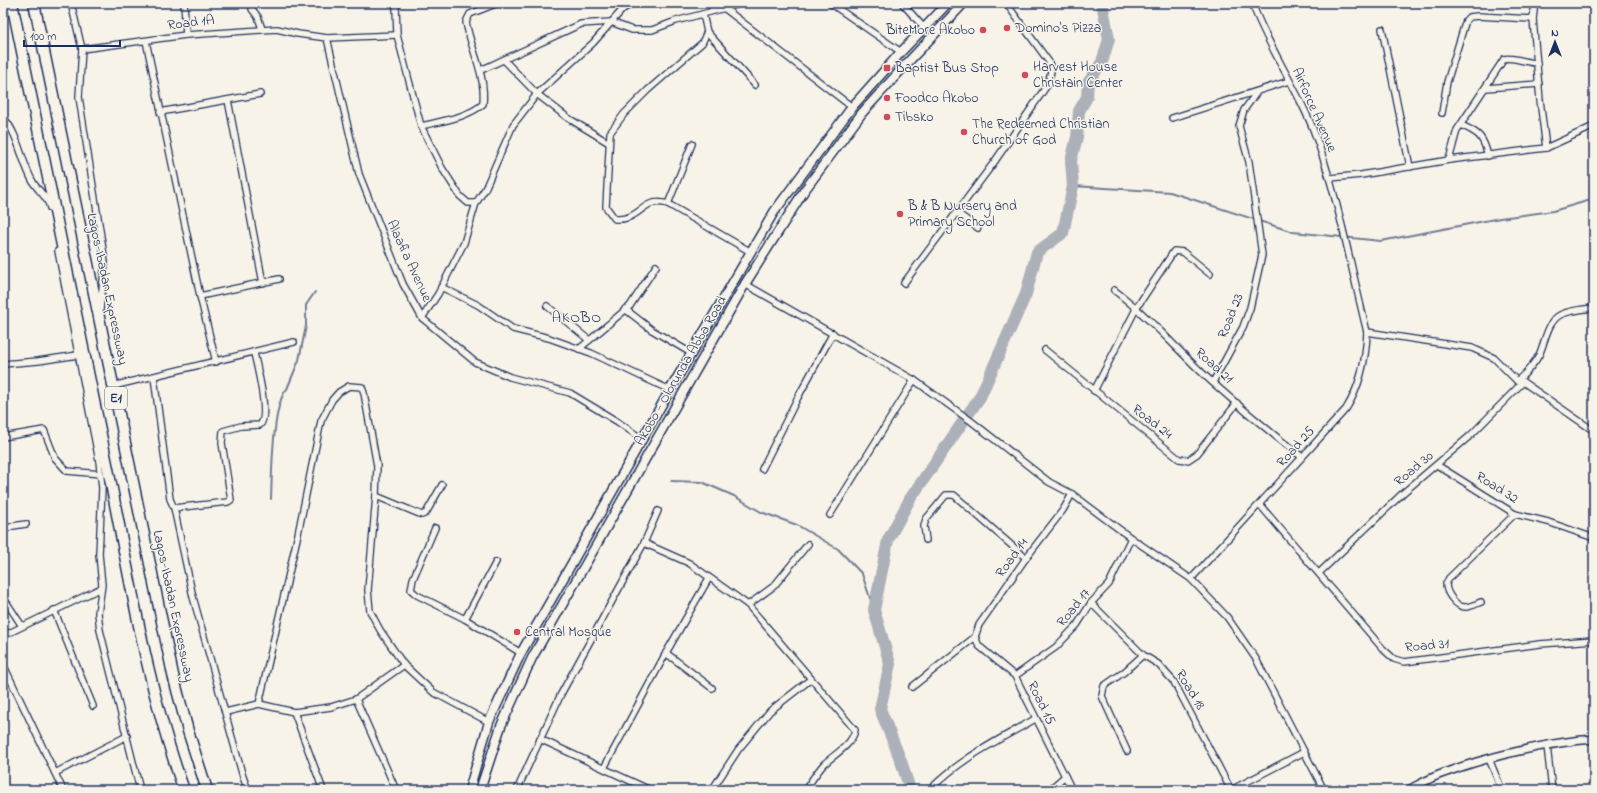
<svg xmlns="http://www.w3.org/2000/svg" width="1597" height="793" viewBox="0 0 1597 793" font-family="'Indie Flower',sans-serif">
	<rect width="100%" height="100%" fill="#f7f3e8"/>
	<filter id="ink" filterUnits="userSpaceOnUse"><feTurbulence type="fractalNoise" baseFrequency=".025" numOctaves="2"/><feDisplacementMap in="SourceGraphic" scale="8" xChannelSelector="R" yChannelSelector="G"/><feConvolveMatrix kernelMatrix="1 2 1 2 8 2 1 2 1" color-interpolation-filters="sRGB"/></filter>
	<g filter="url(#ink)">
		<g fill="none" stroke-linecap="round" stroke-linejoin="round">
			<g stroke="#727c95" stroke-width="2">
				<polyline points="1073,186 1170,192 1293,232 1381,241 1500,218 1553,211 1594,199"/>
				<polyline points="671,481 702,482 734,496 761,512 797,525 838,549 862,574 874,610"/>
				<path d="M271 499C272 477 272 403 287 389L299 360 306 326V305L315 292"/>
			</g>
			<polyline stroke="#acb0b9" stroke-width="12" points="910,790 901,761 880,709 890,664 874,610 888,540 910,499 980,397 1026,294 1037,252 1063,233 1073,186 1071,161 1077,137 1079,111 1087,97 1088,83 1102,62 1109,39 1102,3"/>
			<g stroke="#1b2f5e" stroke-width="8">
				<g id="minor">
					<polyline points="71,3 82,49 79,97 105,262 100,309"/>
					<polyline points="184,3 186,35"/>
					<polyline points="253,3 252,9 258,17 262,29"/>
					<polyline points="398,3 396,7 397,35 421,126 442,168 460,196 468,203 476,203"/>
					<polyline points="709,3 714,10"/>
					<polyline points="830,3 901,52"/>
					<polyline points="902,3 925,29"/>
					<polyline points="1535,3 1533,19 1540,100 1546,148"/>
					<polyline points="724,8 852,107"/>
					<path d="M703 14 707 32 702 43 648 90 624 114 610 133 606 207 615 219C641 221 642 196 668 204L751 252"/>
					<polyline points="1382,29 1410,167"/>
					<polyline points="707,32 755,85"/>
					<polyline points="327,38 359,174 403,284 422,318 475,362 510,377 570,393 618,422 642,439"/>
					<polyline points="146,41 200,296 216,362"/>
					<polyline points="82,49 186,35 277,29 298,34 327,38 397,35"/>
					<polyline points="504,60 537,94 568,118 609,143"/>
					<polyline points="481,70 581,24 611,22 632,30 652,30 676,21 744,3"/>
					<polyline points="1486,88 1539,84"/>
					<polyline points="228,100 263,283"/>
					<polyline points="160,112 260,94"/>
					<polyline points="1442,113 1447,82 1466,20 1469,17 1478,16 1533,19"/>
					<path d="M3 117C19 135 21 161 33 182 38 191 48 197 50 208"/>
					<polyline points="1172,118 1289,81"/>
					<path d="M1461 125C1479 133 1483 136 1488 156"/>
					<path d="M421 126C441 121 467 118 483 104 486 74 471 50 466 22L470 14 498 3"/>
					<path d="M1449 160 1457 130 1504 59C1511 56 1527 63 1537 63"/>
					<polyline points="1330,178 1361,175 1449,160 1546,148 1594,126"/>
					<polyline points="668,204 692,144"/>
					<polyline points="957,213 978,228"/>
					<polyline points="58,251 99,461 102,488 99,554 102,585 98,613 100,630 140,790"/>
					<polyline points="904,283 995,161 1048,84 1051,71 1049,62 1006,3"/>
					<polyline points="745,284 914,380 971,421 1049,482 1072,494 1131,538 1191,579 1227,617 1256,659 1324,790"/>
					<polyline points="441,287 478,305 513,329 549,338 591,353 670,390"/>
					<path d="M1114 290C1150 317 1179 352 1212 382 1241 408 1271 433 1302 457"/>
					<polyline points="200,296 279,279"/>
					<polyline points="547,306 589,340"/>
					<polyline points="625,309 652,330 691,353"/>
					<polyline points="422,318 438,294 464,243 476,203 485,189 513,125 537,94 593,43 623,9 633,3"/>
					<polyline points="1367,332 1472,348 1494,358 1517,381 1523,382 1594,431"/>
					<polyline points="579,349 630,306 656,266"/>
					<polyline points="1045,350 1179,459 1188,460 1197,454 1237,403"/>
					<polyline points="3,364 38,361 78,355"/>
					<polyline points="154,377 170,499 174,508 193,597 243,777 248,790"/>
					<path d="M1517 381C1526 373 1533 366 1539 355 1545 343 1547 322 1560 315 1570 310 1584 309 1594 308"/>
					<polyline points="1213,382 1243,327 1250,308 1262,255 1249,162 1239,126 1244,110 1257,92"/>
					<polyline points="113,386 294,342"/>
					<polyline points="1094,391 1137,307 1174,251 1183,252 1210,274"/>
					<polyline points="3,437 44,430 55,458 67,471 101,474"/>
					<polyline points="1437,465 1515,514 1548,522 1594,538"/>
					<polyline points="762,469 797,399 833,333"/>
					<polyline points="376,496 422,515 426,513 442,485"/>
					<polyline points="1260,505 1383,649 1394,659 1404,662 1540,644 1594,640"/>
					<path d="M174 508 228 502 231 500 222 443 223 431 241 426 260 425C270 416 257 367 254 353"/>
					<polyline points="830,515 914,380"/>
					<polyline points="435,528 413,579 411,590 417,595 465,619 521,653"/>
					<polyline points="3,530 13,526 26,524"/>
					<polyline points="926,540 924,526 926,519 946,495 954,495 1026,558"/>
					<path d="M644 543 689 563 748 605 855 730C852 745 835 754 824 764 817 772 811 781 805 790"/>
					<polyline points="1319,573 1403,493 1471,435 1523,382"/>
					<path d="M1191 579 1346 409C1361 385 1366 360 1367 332 1350 264 1338 195 1313 129 1296 86 1268 47 1252 3"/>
					<polyline points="3,597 22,626"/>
					<path d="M1481 602C1476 604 1471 607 1465 607 1456 607 1446 593 1446 584L1449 578 1515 514"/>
					<polyline points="1091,603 1143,655 1158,664 1174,682 1231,790"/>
					<polyline points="748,605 774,586 808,544"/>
					<polyline points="54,610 93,706"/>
					<polyline points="465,619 496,562"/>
					<polyline points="3,636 101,588"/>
					<polyline points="975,637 979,646 1015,676 1072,790"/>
					<polyline points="975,637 979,625 1026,558 1063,510 1072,494"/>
					<polyline points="666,653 712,688"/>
					<polyline points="3,664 63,790"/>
					<polyline points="1015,676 1056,647 1077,625 1091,603 1109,584 1131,538"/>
					<polyline points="912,687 975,637"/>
					<polyline points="356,699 396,790"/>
					<polyline points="259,704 298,534 321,421 332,400 339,392 349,386 362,387 364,393 377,466 376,496 368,590 370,611 380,630 404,665 433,692 489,722"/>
					<polyline points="226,712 259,704 294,712 331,707 356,699 404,665"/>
					<polyline points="294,712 323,790"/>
					<polyline points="540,739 650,790"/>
					<polyline points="1547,746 1552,790"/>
					<polyline points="1127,751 1102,696 1104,686 1124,672 1143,655"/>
					<polyline points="1489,759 1502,790"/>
					<polyline points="604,768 666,653 709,578"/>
					<polyline points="55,773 127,736"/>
					<polyline points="517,790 561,694 644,543 658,511"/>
					<polyline points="712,790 738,750 770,711 811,679"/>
					<path d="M930 790C959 759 999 740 1035 719"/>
					<polyline points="1049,790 1065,776"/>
					<polyline points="1231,790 1304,752"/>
				</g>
			</g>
			<g stroke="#1b2f5e" stroke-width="10">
				<path id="tertiary" d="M1408 790C1420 784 1432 777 1444 773 1486 757 1550 742 1594 739"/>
			</g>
			<g stroke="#1b2f5e" stroke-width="11">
				<g id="secondary">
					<polyline points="469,790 489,722 521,653 670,390 774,212 852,107 901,52 948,3"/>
					<polyline points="480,790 501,726 532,658 745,284 804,191 862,113 911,59 964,3"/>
				</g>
			</g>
			<g stroke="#1b2f5e" stroke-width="13">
				<g id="motorway">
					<path d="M12 3C43 155 75 307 106 459 129 570 145 683 184 790"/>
					<polyline points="34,3 173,675 188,731 207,790"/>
				</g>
			</g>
			<use href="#minor" stroke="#f7f3e8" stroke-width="5.5"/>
			<use href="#tertiary" stroke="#f7f3e8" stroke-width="7"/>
			<use href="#secondary" stroke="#f7f3e8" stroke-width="8"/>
			<use href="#motorway" stroke="#f7f3e8" stroke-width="10"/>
		</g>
	</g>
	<g fill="#d1495b" stroke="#f7f3e8" stroke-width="1.5">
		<circle cx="1007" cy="28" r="4"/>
		<circle cx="983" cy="30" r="4"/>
		<rect x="883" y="64" width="8" height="8" rx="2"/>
		<circle cx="1025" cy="75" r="4"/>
		<circle cx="887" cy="98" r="4"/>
		<circle cx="887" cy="117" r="4"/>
		<circle cx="964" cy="132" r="4"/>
		<circle cx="900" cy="214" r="4"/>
		<circle cx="517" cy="632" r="4"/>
	</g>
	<g text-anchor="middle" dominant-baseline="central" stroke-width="3" stroke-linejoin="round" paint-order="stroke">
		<rect fill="#f7f3e8" stroke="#5d6a87" stroke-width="1" x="105" y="387" width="22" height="22" rx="3"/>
		<g font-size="13" font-weight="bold" fill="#1b2f5e">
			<text x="116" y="398">E1</text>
		</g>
		<g font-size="14" fill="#1b2f5e" stroke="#f7f3e8">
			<text transform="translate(191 23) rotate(-7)">Road 1A</text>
			<text transform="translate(1314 110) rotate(66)">Airforce Avenue</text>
			<text transform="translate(409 261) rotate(65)">Alaafia Avenue</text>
			<text transform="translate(107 289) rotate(78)">Lagos-Ibadan Expressway</text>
			<text transform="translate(1231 316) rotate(-68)">Road 23</text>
			<text transform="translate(1214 366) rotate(42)">Road 21</text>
			<text transform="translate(681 371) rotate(-60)">Akobo - Olorunda Abba Road</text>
			<text transform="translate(1152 422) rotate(38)">Road 24</text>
			<text transform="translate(1296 447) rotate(-48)">Road 25</text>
			<text transform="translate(1414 469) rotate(-40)">Road 30</text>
			<text transform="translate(1497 488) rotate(32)">Road 32</text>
			<text transform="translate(1012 558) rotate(-54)">Road 14</text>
			<text transform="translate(173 606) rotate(78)">Lagos-Ibadan Expressway</text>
			<text transform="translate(1074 608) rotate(-51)">Road 17</text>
			<text transform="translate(1427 646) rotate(-5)">Road 31</text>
			<text transform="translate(1190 690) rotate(59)">Road 18</text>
			<text transform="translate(1041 703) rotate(64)">Road 15</text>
		</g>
		<g font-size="14" fill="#1b2f5e" stroke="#f7f3e8" text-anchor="start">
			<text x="1015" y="28">Domino's Pizza</text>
			<text x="975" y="30" text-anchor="end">BiteMore Akobo</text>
			<text x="1033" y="67">Harvest House<tspan x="1033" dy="16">Christain Center</tspan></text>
			<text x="895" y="68">Baptist Bus Stop</text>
			<text x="895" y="98">Foodco Akobo</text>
			<text x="895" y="117">Tibsko</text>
			<text x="972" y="124">The Redeemed Christian<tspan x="972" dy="16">Church of God</tspan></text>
			<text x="908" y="206">B &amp; B Nursery and<tspan x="908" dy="16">Primary School</tspan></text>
			<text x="525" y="632">Central Mosque</text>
		</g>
		<g font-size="15" letter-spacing="1" fill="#1b2f5e" stroke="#f7f3e8">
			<text x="577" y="318">AKOBO</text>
		</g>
	</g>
	<rect width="1597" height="793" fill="none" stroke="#f7f3e8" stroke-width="16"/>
	<rect x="8" y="8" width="1581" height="777" fill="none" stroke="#1b2f5e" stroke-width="1.5" filter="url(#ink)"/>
	<g transform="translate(1555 42)" stroke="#f7f3e8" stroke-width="3" paint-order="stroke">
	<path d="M0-3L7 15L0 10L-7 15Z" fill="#1b2f5e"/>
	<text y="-6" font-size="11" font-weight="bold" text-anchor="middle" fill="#1b2f5e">N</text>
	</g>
	<path d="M24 40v6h96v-6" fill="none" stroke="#1b2f5e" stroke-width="2"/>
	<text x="30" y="40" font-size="12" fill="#1b2f5e" stroke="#f7f3e8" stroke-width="3" paint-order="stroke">100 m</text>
</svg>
